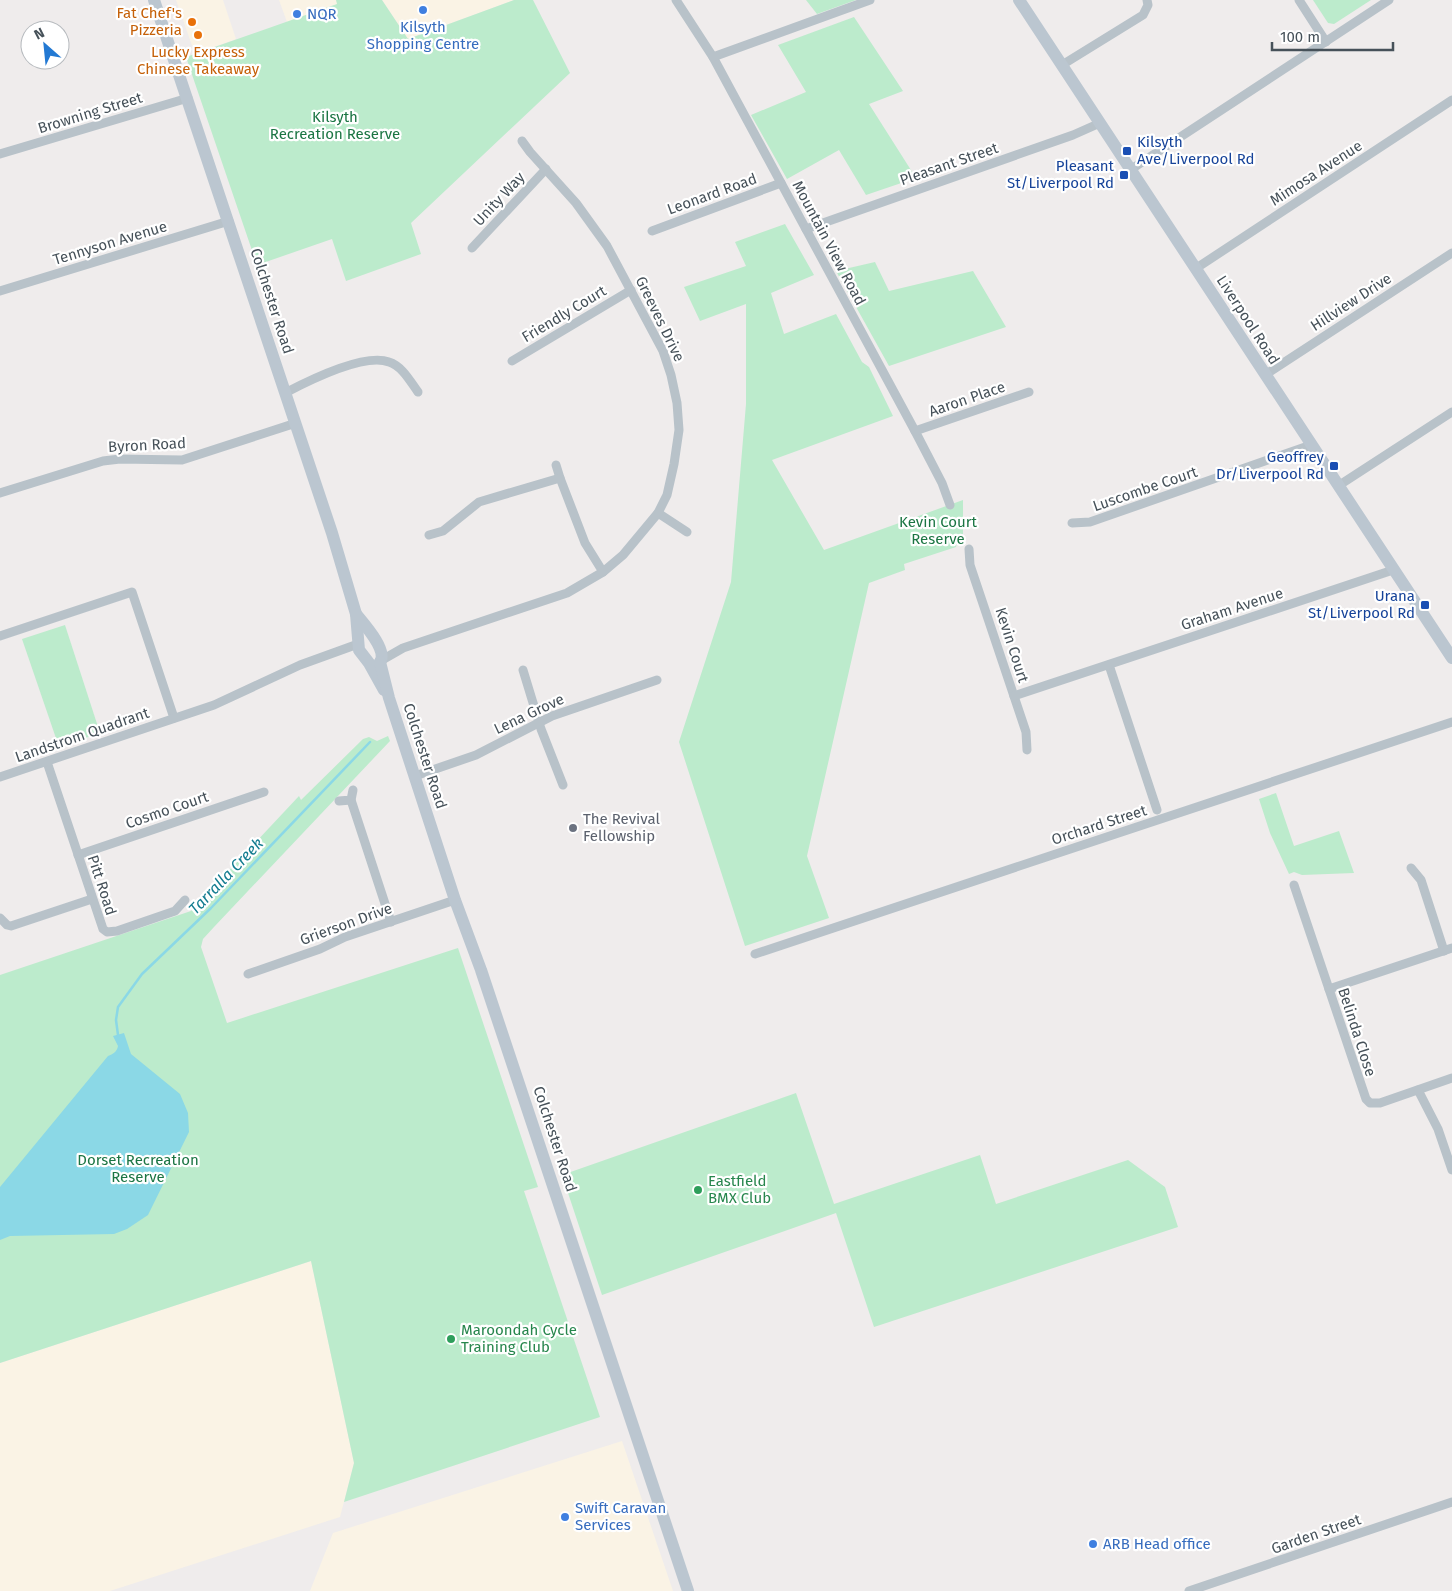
<svg xmlns="http://www.w3.org/2000/svg" width="1452" height="1591" viewBox="0 0 1452 1591" font-family="'Fira Sans',sans-serif">
	<rect width="100%" height="100%" fill="#efecec"/>
	<g fill="#faf3e5">
		<polygon points="176,0 223,0 236,39 195,54"/>
		<polygon points="279,0 336,0 338,4 287,22"/>
		<polygon points="382,0 514,0 408,39"/>
		<polygon points="311,1261 354,1463 340,1517 110,1591 0,1591 0,1363"/>
		<polygon points="622,1441 673,1591 310,1591 333,1533"/>
	</g>
	<g fill="#bcebcc">
		<polygon points="336,0 382,0 408,39 514,0 533,0 570,73 411,223 421,254 346,281 332,239 257,265 186,57 337,4"/>
		<polygon points="806,0 856,0 817,14"/>
		<polygon points="1313,0 1371,0 1334,24 1328,23"/>
		<polygon points="854,17 903,91 869,104 916,178 866,195 839,150 787,179 751,115 806,92 778,45"/>
		<polygon points="785,224 814,275 771,293 784,334 836,314 862,362 869,367 893,416 772,460 824,550 963,500 963,535 958,537 956,547 904,564 905,570 869,583 807,856 829,918 745,946 679,742 731,582 746,404 746,304 700,321 684,287 746,266 735,242"/>
		<polygon points="875,262 889,291 973,271 1006,327 889,366 836,271"/>
		<polygon points="65,625 100,733 59,747 22,639"/>
		<polygon points="388,736 390,741 214,927 203,939 201,947 227,1023 458,948 538,1187 524,1191 600,1417 344,1502 354,1463 311,1261 0,1363 0,975 191,911 299,796 301,800 363,739 369,737 377,741"/>
		<polygon points="1276,793 1294,846 1339,831 1354,873 1302,875 1294,872 1289,874 1270,833 1259,799"/>
		<polygon points="796,1093 834,1204 980,1155 996,1204 1128,1160 1165,1187 1178,1227 874,1327 836,1213 602,1295 562,1175"/>
	</g>
	<path fill="#8bd8e6" d="M124 1033 131 1054 180 1094 188 1113 189 1132 148 1215 127 1229 114 1234 10 1236 0 1240V1187L108 1056C113 1054 117 1052 118 1046L113 1036Z"/>
	<g fill="none" stroke-linecap="round" stroke-linejoin="round">
		<polyline stroke="#8bd8e6" stroke-width="2.5" points="118,1035 116,1020 118,1007 142,974 211,908 370,742"/>
		<g stroke="#b8c2c9" stroke-width="9">
			<polyline points="676,0 713,57 915,431 942,483 950,505"/>
			<polyline points="1299,0 1326,42"/>
			<polyline points="713,57 870,0"/>
			<polyline points="1062,65 1143,15 1148,5 1147,0"/>
			<polyline points="0,154 188,98"/>
			<polyline points="1130,170 1389,0"/>
			<polyline points="806,229 1073,135 1100,123"/>
			<polyline points="652,231 781,183"/>
			<polyline points="472,248 546,169"/>
			<polyline points="1195,269 1452,100"/>
			<polyline points="0,291 229,221"/>
			<polyline points="512,361 631,290"/>
			<polyline points="1265,375 1452,253"/>
			<path d="M285 393C308 381 364 353 389 362 402 366 410 381 418 392"/>
			<polyline points="915,431 1029,392"/>
			<polyline points="556,465 560,478"/>
			<polyline points="1338,486 1452,412"/>
			<polyline points="0,493 103,461 120,459 182,460 296,423"/>
			<polyline points="658,513 687,532"/>
			<polyline points="1072,523 1090,522 1311,445"/>
			<polyline points="429,535 443,531 479,502 560,478 585,543 603,572"/>
			<polyline points="969,549 970,565 1026,732 1027,750"/>
			<polyline points="0,636 132,592 174,718"/>
			<polyline points="382,660 403,648 567,593 603,572 623,555 658,513 667,495 674,464 679,430 677,403 671,375 663,351 607,246 576,203 530,152 522,141"/>
			<polyline points="1109,665 1157,810"/>
			<polyline points="523,670 541,729 563,785"/>
			<polyline points="1014,696 1393,570"/>
			<polyline points="47,762 103,929 107,932 117,931 175,911 185,900"/>
			<polyline points="415,776 476,755 552,716 657,680"/>
			<polyline points="0,777 214,705 300,665 358,644"/>
			<polyline points="351,800 391,922"/>
			<polyline points="339,801 351,800 353,790"/>
			<polyline points="78,855 264,792"/>
			<polyline points="1411,868 1421,880 1444,951"/>
			<polyline points="1294,885 1366,1099 1370,1103 1380,1103 1452,1078"/>
			<polyline points="0,918 7,925 11,926 92,899"/>
			<polyline points="755,954 1452,722"/>
			<polyline points="248,974 320,949 345,937 455,900"/>
			<polyline points="1329,989 1452,948"/>
			<polyline points="1418,1090 1438,1129 1452,1170"/>
			<polyline points="1189,1591 1452,1502"/>
		</g>
		<g stroke="#bbc6d0" stroke-width="12">
			<polyline points="154,0 332,533 356,614 359,650 369,663 384,690"/>
			<polyline points="1019,0 1452,658"/>
			<path d="M356 614C364 624 388 650 380 662"/>
			<polyline points="380,662 389,698 455,900 481,970 688,1591"/>
		</g>
	</g>
	<g fill="#3f7fe0" stroke="#fff" stroke-width="2">
		<circle cx="423" cy="10" r="5"/>
		<circle cx="297" cy="14" r="5"/>
		<circle cx="565" cy="1517" r="5"/>
		<circle cx="1093" cy="1544" r="5"/>
	</g>
	<g fill="#e8710a" stroke="#fff" stroke-width="2">
		<circle cx="192" cy="22" r="5"/>
		<circle cx="198" cy="35" r="5"/>
	</g>
	<g fill="#1a4fb4" stroke="#fff" stroke-width="2">
		<rect x="1122" y="146" width="10" height="10" rx="2.5"/>
		<rect x="1119" y="170" width="10" height="10" rx="2.5"/>
		<rect x="1329" y="461" width="10" height="10" rx="2.5"/>
		<rect x="1420" y="600" width="10" height="10" rx="2.5"/>
	</g>
	<circle fill="#6b7280" stroke="#fff" stroke-width="2" cx="573" cy="828" r="5"/>
	<g fill="#2e9e5b" stroke="#fff" stroke-width="2">
		<circle cx="698" cy="1190" r="5"/>
		<circle cx="451" cy="1339" r="5"/>
	</g>
	<g text-anchor="middle" dominant-baseline="central" stroke-width="4.5" stroke-linejoin="round" paint-order="stroke">
		<g font-size="15" fill="#c56008" stroke="#fff" text-anchor="end">
			<text x="182" y="13">Fat Chef's<tspan x="182" dy="17">Pizzeria</tspan></text>
			<text x="198" y="52" text-anchor="middle">Lucky Express<tspan x="198" dy="17">Chinese Takeaway</tspan></text>
		</g>
		<g font-size="15" fill="#366cbe" stroke="#fff" text-anchor="start">
			<text x="307" y="14">NQR</text>
			<text x="423" y="27" text-anchor="middle">Kilsyth<tspan x="423" dy="17">Shopping Centre</tspan></text>
			<text x="575" y="1508">Swift Caravan<tspan x="575" dy="17">Services</tspan></text>
			<text x="1103" y="1544">ARB Head office</text>
		</g>
		<g font-size="15" fill="#465159" stroke="#fff">
			<text transform="translate(90 113) rotate(-17)">Browning Street</text>
			<text transform="translate(949 164) rotate(-19)">Pleasant Street</text>
			<text transform="translate(1316 173) rotate(-33)">Mimosa Avenue</text>
			<text transform="translate(712 194) rotate(-20)">Leonard Road</text>
			<text transform="translate(499 199) rotate(-47)">Unity Way</text>
			<text transform="translate(110 243) rotate(-17)">Tennyson Avenue</text>
			<text transform="translate(829 243) rotate(62)">Mountain View Road</text>
			<text transform="translate(272 301) rotate(72)">Colchester Road</text>
			<text transform="translate(1351 302) rotate(-33)">Hillview Drive</text>
			<text transform="translate(564 314) rotate(-31)">Friendly Court</text>
			<text transform="translate(660 319) rotate(64)">Greeves Drive</text>
			<text transform="translate(1248 320) rotate(57)">Liverpool Road</text>
			<text transform="translate(967 399) rotate(-19)">Aaron Place</text>
			<text transform="translate(147 445) rotate(-3)">Byron Road</text>
			<text transform="translate(1145 489) rotate(-19)">Luscombe Court</text>
			<text transform="translate(1232 609) rotate(-18)">Graham Avenue</text>
			<text transform="translate(1012 645) rotate(72)">Kevin Court</text>
			<text transform="translate(529 714) rotate(-25)">Lena Grove</text>
			<text transform="translate(82 735) rotate(-19)">Landstrom Quadrant</text>
			<text transform="translate(425 756) rotate(72)">Colchester Road</text>
			<text transform="translate(167 810) rotate(-19)">Cosmo Court</text>
			<text transform="translate(1099 825) rotate(-18)">Orchard Street</text>
			<text transform="translate(102 885) rotate(72)">Pitt Road</text>
			<text transform="translate(346 924) rotate(-20)">Grierson Drive</text>
			<text transform="translate(1357 1032) rotate(72)">Belinda Close</text>
			<text transform="translate(555 1139) rotate(72)">Colchester Road</text>
			<text transform="translate(1316 1534) rotate(-19)">Garden Street</text>
		</g>
		<g font-size="15" fill="#1b7543" stroke="#fff">
			<text x="335" y="117">Kilsyth<tspan x="335" dy="17">Recreation Reserve</tspan></text>
			<text x="938" y="522">Kevin Court<tspan x="938" dy="17">Reserve</tspan></text>
			<text x="138" y="1160">Dorset Recreation<tspan x="138" dy="17">Reserve</tspan></text>
		</g>
		<g font-size="15" fill="#164399" stroke="#fff" text-anchor="end">
			<text x="1137" y="142" text-anchor="start">Kilsyth<tspan x="1137" dy="17">Ave/Liverpool Rd</tspan></text>
			<text x="1114" y="166">Pleasant<tspan x="1114" dy="17">St/Liverpool Rd</tspan></text>
			<text x="1324" y="457">Geoffrey<tspan x="1324" dy="17">Dr/Liverpool Rd</tspan></text>
			<text x="1415" y="596">Urana<tspan x="1415" dy="17">St/Liverpool Rd</tspan></text>
		</g>
		<g font-size="15" fill="#5b616d" stroke="#fff" text-anchor="start">
			<text x="583" y="819">The Revival<tspan x="583" dy="17">Fellowship</tspan></text>
		</g>
		<g font-size="15" fill="#27864d" stroke="#fff" text-anchor="start">
			<text x="708" y="1181">Eastfield<tspan x="708" dy="17">BMX Club</tspan></text>
			<text x="461" y="1330">Maroondah Cycle<tspan x="461" dy="17">Training Club</tspan></text>
		</g>
		<g font-size="16" font-style="italic" fill="#147c90" stroke="#fff">
			<text transform="translate(226 876) rotate(-46)">Tarralla Creek</text>
		</g>
	</g>
	<g transform="translate(45 45) rotate(333)"><circle r="24" fill="#ffffff" stroke="#b5b9bd"/>
	<path d="M0-4L9 19L0 12L-9 19Z" fill="#2379d3"/>
	<text y="-8" font-size="14" font-weight="bold" text-anchor="middle" fill="#465159">N</text>
	</g>
	<path d="M1272 42v8h121v-8" fill="none" stroke="#465159" stroke-width="2.5"/>
	<text x="1280" y="42" font-size="15" fill="#465159" stroke="#ffffff" stroke-width="4" paint-order="stroke">100 m</text>
</svg>
